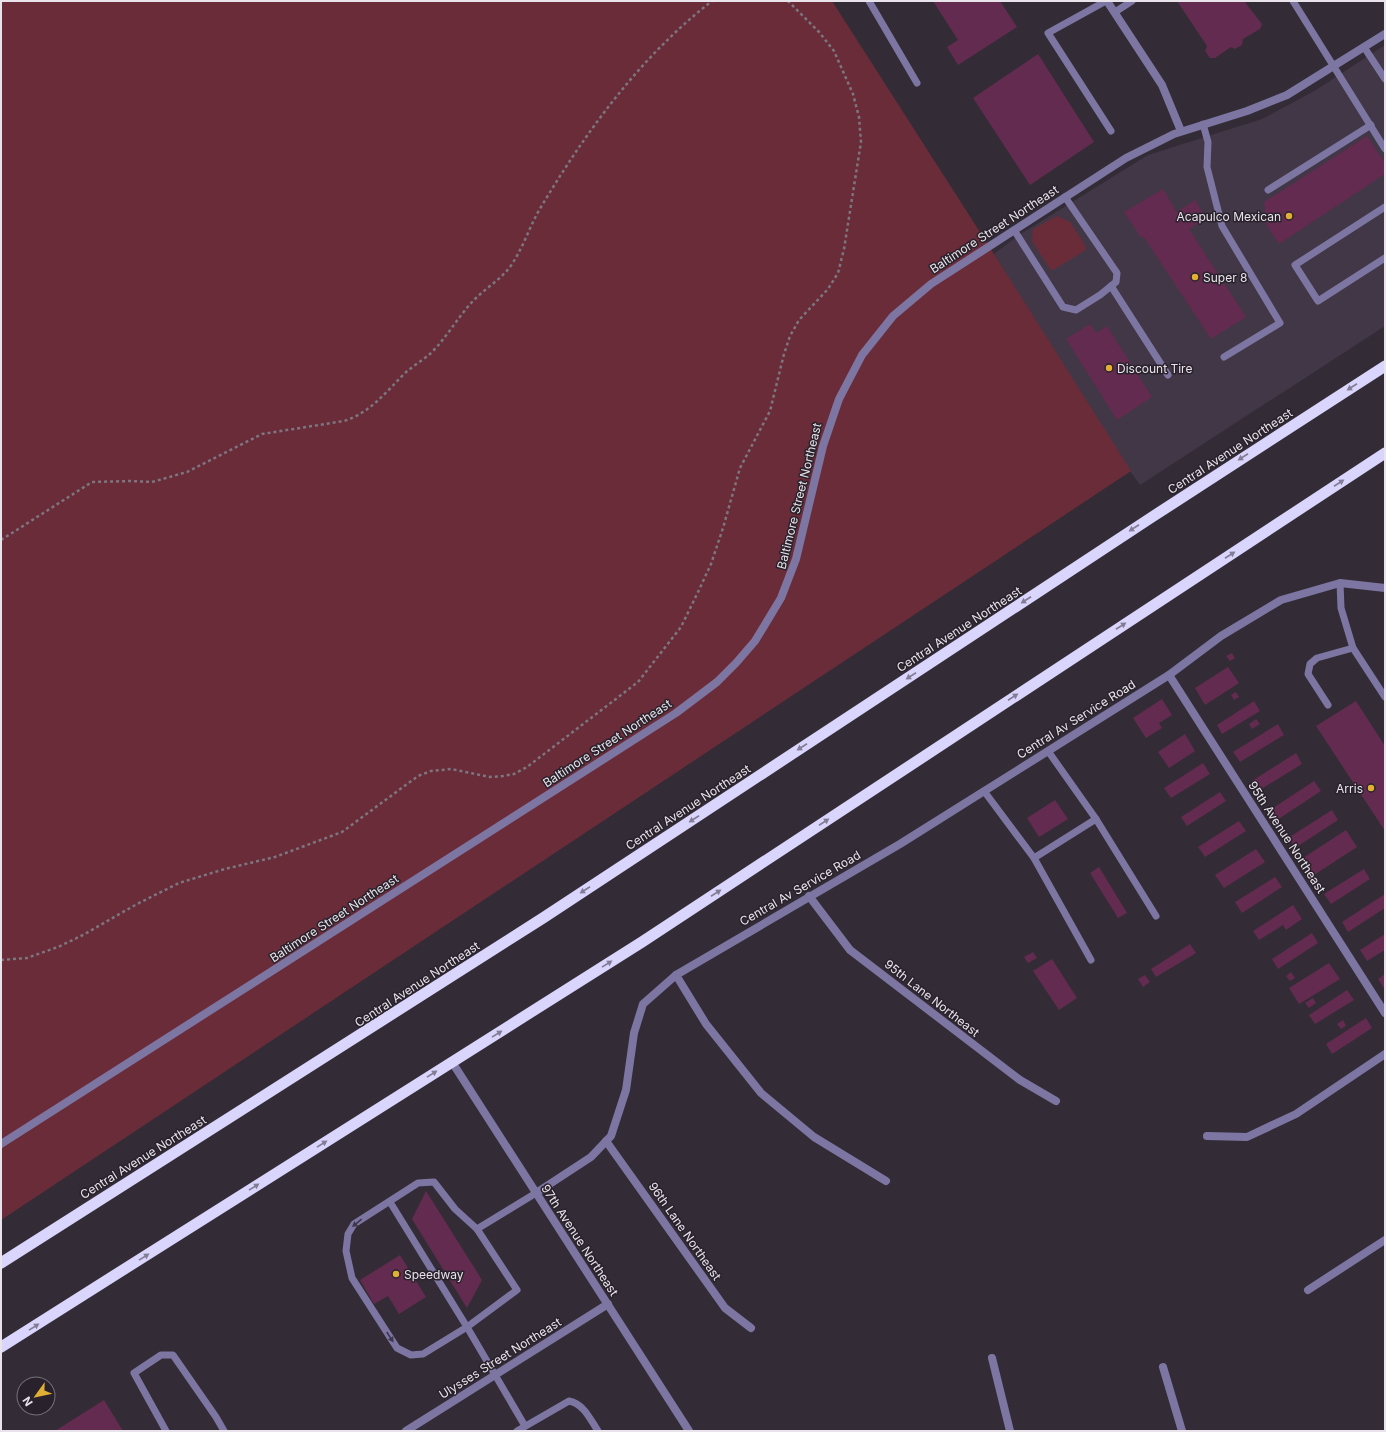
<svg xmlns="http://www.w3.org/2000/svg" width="1386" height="1432" viewBox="0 0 1386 1432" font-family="Inter,sans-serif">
	<rect width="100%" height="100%" fill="#332c36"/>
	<polygon fill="#423746" points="1385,45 1385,326 1140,485 1112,446 994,254 1019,235 1148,155 1262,119 1316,90"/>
	<g fill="#6b2c3a">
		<polygon points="1,1 832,1 994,254 1131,471 1,1220"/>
		<polygon points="1057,216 1070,222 1085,245 1086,250 1053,270 1050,269 1032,241 1033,229"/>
	</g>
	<g fill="#622b4f">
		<polygon points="933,1 1000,1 1017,27 958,65 947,47 958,40"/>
		<polygon points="1177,1 1244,1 1262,24 1260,29 1243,39 1242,45 1235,49 1231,47 1215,58 1210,58 1205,51 1207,46"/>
		<polygon points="1038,54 1094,142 1030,185 973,98"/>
		<polygon points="1367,136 1385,163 1385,174 1279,244 1267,226 1264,202"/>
		<polygon points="1163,189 1177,212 1195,200 1206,218 1189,229 1246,317 1211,339 1143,236 1141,238 1124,212"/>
		<polygon points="1090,324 1096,333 1107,326 1152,397 1117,420 1066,339"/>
		<polygon points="1232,653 1235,658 1230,661 1226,656"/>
		<polygon points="1228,667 1239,683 1205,705 1195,688"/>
		<polygon points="1236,692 1239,697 1234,700 1231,695"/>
		<polygon points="1162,699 1172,715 1159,723 1162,728 1146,738 1133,718"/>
		<polygon points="1254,701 1260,711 1222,734 1217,725"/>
		<polygon points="1356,701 1385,746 1385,831 1316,726"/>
		<polygon points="1256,719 1260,724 1252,729 1249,724"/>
		<polygon points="1278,724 1284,735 1240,762 1233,752"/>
		<polygon points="1185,734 1195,751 1169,768 1158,752"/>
		<polygon points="1296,753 1302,764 1258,791 1252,781"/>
		<polygon points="1203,763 1210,774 1171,798 1164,788"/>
		<polygon points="1314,781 1321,791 1277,820 1270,810"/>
		<polygon points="1220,792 1226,801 1187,826 1181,817"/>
		<polygon points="1055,800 1068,819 1039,837 1027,818"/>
		<polygon points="1332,810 1338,820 1295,848 1288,838"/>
		<polygon points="1239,821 1246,831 1205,857 1198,847"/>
		<polygon points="1346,830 1357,847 1314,875 1303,858"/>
		<polygon points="1256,849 1265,862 1224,888 1215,875"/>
		<polygon points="1099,867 1127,913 1118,918 1090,873"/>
		<polygon points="1364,869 1370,879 1331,904 1324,894"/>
		<polygon points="1275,877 1282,887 1242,913 1235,902"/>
		<polygon points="1385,894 1385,908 1348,932 1342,922"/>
		<polygon points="1293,905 1302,919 1286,930 1283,925 1259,940 1253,931"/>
		<polygon points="1312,933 1318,943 1278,969 1272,959"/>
		<polygon points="1385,934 1385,950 1367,961 1360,950"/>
		<polygon points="1190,944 1196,953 1156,977 1151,969"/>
		<polygon points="1033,952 1037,958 1028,963 1024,957"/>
		<polygon points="1052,959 1077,998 1059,1010 1033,971"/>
		<polygon points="1329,963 1340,979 1299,1004 1289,988"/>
		<polygon points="1291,972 1295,978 1290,981 1286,976"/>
		<polygon points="1385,974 1385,990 1378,979"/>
		<polygon points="1145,975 1150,982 1143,987 1138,979"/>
		<polygon points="1347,990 1354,1000 1315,1024 1309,1015"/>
		<polygon points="1313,998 1316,1003 1309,1008 1305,1003"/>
		<polygon points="1366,1018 1372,1028 1332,1054 1326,1044"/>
		<polygon points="1343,1020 1346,1026 1341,1029 1337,1024"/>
		<polygon points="426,1191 482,1280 467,1308 412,1219"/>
		<polygon points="400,1255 426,1297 399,1314 388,1296 374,1304 360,1280"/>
		<polygon points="104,1400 123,1431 55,1431"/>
	</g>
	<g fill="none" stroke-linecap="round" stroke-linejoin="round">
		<g stroke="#7c767f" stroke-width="2.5" stroke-dasharray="3 3" stroke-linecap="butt">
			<path d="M1 540 92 482 131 481 152 482 187 472 262 434 344 421C370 413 386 392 405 373 413 366 423 360 431 353 448 336 459 315 475 299 487 287 503 278 512 264 524 246 530 225 541 207 587 130 641 56 712 1"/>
			<polyline points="1,960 27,958 58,947 83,935 137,904 179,883 225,869 275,857 342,832 418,776 431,771 451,769 490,777 503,776 514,774 527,767 638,682 681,627 699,590 711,564 723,528 740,468 770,411 784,354 790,336 799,320 828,289 838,273 844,249 861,142 859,117 853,94 834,51 819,32 788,1"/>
		</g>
		<g stroke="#7d76a3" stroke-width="7">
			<polyline points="869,1 917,83"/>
			<polyline points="1106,1 1048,33 1111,131"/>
			<polyline points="1293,1 1385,149"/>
			<polyline points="1115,12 1132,1"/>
			<polyline points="1364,47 1385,79"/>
			<polyline points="1203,124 1208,142 1207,167 1222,226 1280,323 1224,357"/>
			<polyline points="1268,190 1371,125"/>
			<polyline points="1385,207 1295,265 1318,301 1385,258"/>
			<polyline points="1014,230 1063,307 1076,310 1100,295 1116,282 1117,273 1065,197"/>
			<polyline points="1111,286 1168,375"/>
			<polyline points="1340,583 1341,608 1353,648 1385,697"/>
			<polyline points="1328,705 1308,674 1310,664 1317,658 1353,648"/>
			<polyline points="984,791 1034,858 1096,819 1048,751"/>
			<polyline points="1096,819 1156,916"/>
			<polyline points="1034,858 1091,960"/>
			<polyline points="390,1202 467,1327 423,1354 411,1355 397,1348 352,1278 346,1251 348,1234 354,1224 418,1183 434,1182 455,1209 477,1229"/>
			<polyline points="525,1426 467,1327 517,1290 477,1229 536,1193"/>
			<polyline points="166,1431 134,1373 161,1355 173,1355 216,1417 224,1431"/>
			<path d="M517 1431 569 1401C584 1404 590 1419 598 1431"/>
		</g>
		<g stroke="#7d76a3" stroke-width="8">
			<polyline points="1107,1 1162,85 1181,131"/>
			<polyline points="1169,675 1385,1013"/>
			<polyline points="809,896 850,950 1020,1080 1056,1101"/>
			<polyline points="676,975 706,1024 761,1093 814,1137 886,1181"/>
			<polyline points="452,1062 689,1431"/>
			<polyline points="1207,1136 1247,1137 1296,1114 1385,1054"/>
			<polyline points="606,1141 725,1308 751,1328"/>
			<polyline points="536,1193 591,1157 611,1136 626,1090 634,1033 643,1004 676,975 900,844 1169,675 1221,636 1281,600 1340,583 1385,588"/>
			<polyline points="1308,1290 1385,1240"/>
			<polyline points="992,1358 1010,1431"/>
			<polyline points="1163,1367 1182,1431"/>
			<polyline points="406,1431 608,1304"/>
		</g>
		<polyline stroke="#7d76a3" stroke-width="8" points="1,1144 676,713 717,682 736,663 755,641 781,598 796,559 823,446 839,399 862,355 893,316 931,284 1126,158 1174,134 1247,111 1287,95 1385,34"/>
		<g stroke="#dad5fc" stroke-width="11">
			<polyline points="1,1263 543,918 1149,519 1385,366"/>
			<polyline points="1,1347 642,942 1385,453"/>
		</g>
	</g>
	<defs><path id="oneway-solid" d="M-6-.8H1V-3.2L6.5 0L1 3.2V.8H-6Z"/></defs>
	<g fill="#827c94">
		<use href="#oneway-solid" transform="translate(1352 387) rotate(147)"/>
		<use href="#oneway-solid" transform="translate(1243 457) rotate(147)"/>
		<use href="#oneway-solid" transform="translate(1339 483) rotate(-33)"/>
		<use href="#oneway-solid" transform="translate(1134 528) rotate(147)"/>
		<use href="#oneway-solid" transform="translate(1230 555) rotate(-33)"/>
		<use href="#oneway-solid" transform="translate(1026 600) rotate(147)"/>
		<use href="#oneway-solid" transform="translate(1121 626) rotate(-33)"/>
		<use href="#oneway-solid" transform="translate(911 676) rotate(147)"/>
		<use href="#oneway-solid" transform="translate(1013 697) rotate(-33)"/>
		<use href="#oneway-solid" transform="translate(802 747) rotate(147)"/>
		<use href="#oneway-solid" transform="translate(694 819) rotate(147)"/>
		<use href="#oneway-solid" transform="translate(824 822) rotate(-33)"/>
		<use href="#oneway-solid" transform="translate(585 890) rotate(147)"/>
		<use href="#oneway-solid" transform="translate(716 893) rotate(-33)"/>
		<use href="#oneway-solid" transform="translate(607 964) rotate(-32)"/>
		<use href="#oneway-solid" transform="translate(497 1034) rotate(-32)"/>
		<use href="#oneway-solid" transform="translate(432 1074) rotate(-32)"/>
		<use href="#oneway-solid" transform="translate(322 1144) rotate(-32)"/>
		<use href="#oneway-solid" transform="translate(254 1187) rotate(-32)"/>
		<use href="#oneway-solid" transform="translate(144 1257) rotate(-32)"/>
		<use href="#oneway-solid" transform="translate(34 1327) rotate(-32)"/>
	</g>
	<g fill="#3e374a">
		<use href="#oneway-solid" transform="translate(357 1223) rotate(141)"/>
		<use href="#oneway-solid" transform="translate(390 1337) rotate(57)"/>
	</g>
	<g fill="#e2af34" stroke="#29222c" stroke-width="1.5">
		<circle cx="1289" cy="216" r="4"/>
		<circle cx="1195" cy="277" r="4"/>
		<circle cx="1109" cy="368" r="4"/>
		<circle cx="1371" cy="788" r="4"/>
		<circle cx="396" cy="1274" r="4"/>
	</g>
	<g text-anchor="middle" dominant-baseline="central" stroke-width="3" stroke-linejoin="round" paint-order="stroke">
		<g font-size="12" fill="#e9e4eb" stroke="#29222c" text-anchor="start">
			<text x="1281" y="216" text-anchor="end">Acapulco Mexican</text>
			<text x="1203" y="277">Super 8</text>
			<text x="1117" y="368">Discount Tire</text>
			<text x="1363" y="788" text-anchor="end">Arris</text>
			<text x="404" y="1274">Speedway</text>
		</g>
		<g font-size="12" fill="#e9e4eb" stroke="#29222c">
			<text transform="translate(994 229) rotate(-33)">Baltimore Street Northeast</text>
			<text transform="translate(1230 451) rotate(-33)">Central Avenue Northeast</text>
			<text transform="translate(799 496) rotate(-76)">Baltimore Street Northeast</text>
			<text transform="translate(959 629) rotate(-33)">Central Avenue Northeast</text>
			<text transform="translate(1076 719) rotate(-32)">Central Av Service Road</text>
			<text transform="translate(607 743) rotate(-33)">Baltimore Street Northeast</text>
			<text transform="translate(688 807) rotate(-33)">Central Avenue Northeast</text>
			<text transform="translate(1287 837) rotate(57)">95th Avenue Northeast</text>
			<text transform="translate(800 888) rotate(-30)">Central Av Service Road</text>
			<text transform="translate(334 918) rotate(-33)">Baltimore Street Northeast</text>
			<text transform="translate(417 984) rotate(-33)">Central Avenue Northeast</text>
			<text transform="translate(932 998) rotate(38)">95th Lane Northeast</text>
			<text transform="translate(143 1157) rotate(-32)">Central Avenue Northeast</text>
			<text transform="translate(685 1231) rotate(55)">96th Lane Northeast</text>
			<text transform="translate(580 1240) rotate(57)">97th Avenue Northeast</text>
			<text transform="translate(500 1358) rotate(-32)">Ulysses Street Northeast</text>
		</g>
	</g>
	<rect width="1386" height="1432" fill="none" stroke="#e9e4eb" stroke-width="4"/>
	<g transform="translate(36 1396) rotate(237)"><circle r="19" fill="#29222c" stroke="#767078"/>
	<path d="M0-3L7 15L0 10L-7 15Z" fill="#e2af34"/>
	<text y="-6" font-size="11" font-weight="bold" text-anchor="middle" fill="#e9e4eb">N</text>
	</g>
</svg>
